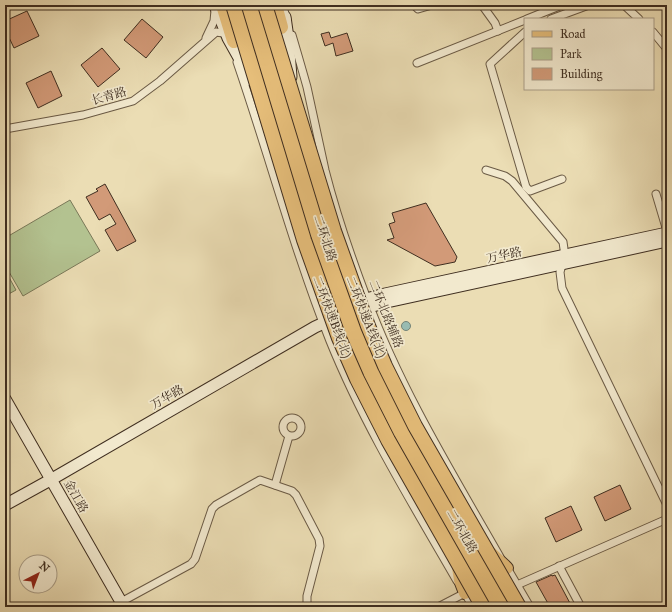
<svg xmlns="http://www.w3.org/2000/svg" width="672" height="612" viewBox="0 0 672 612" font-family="'IM FELL Great Primer','Noto Serif SC',serif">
	<rect width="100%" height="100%" fill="#ebddb4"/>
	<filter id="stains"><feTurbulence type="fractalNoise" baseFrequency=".005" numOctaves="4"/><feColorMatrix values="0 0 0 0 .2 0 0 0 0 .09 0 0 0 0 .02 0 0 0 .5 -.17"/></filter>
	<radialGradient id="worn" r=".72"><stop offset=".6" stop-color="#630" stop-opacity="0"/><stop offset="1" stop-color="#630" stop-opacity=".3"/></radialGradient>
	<g fill="#b3c290" stroke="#797858">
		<polygon points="70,200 100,251 23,296 5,265 5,238"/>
		<polygon points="5,270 16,290 5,296"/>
	</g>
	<circle fill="#98bbb1" stroke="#748377" cx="406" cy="326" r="4.5"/>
	<g fill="#d29a78" stroke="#3f2e20">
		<polygon points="27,11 39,36 14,48 5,29 5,21"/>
		<polygon points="142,19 163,37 146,58 124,40"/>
		<polygon points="329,32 331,38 347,33 353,51 336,56 333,43 325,46 321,34"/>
		<polygon points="102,48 120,69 98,87 81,65"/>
		<polygon points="51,71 62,96 38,108 26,83"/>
		<polygon points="105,184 136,241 117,251 105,230 116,224 110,214 99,220 86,197 98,191 96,189"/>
		<polygon points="426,203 457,257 455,262 435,266 387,240 394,238 389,224 395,222 392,213"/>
		<polygon points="620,485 631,509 605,521 594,497"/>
		<polygon points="571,506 582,530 556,542 545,518"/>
		<polygon points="552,575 552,576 555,575 572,607 550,607 536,582"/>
	</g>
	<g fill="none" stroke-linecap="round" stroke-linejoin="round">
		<g stroke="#6a5a45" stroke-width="9">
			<g id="street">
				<polyline points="282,5 287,19"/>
				<polyline points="414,5 418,9 432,5"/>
				<polyline points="482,5 495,23 498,31"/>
				<polyline points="624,5 639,19"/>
				<polyline points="527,19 562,5"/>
				<polyline points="551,19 589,5"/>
				<polyline points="525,32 490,64 526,187 530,191 562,179"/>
				<polyline points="653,32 667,49"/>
				<path d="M292 35C297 52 302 69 307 87 313 114 319 142 325 170 336 213 351 257 367 299 401 390 452 473 500 557"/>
				<polyline points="206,38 214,21 215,10"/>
				<path d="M237 62C269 155 294 250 330 341 364 425 412 503 457 581"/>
				<polyline points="417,63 525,20"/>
				<polyline points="5,129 83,115 133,101 160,81 216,32 223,33 227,36"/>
				<polyline points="486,170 505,176 512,181 563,242 565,256"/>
				<polyline points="656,194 667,231"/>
				<polyline points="562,265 560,272 562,288 667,505"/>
				<circle cx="292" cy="427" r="9"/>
				<polyline points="275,485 289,436"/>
				<polyline points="506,566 530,607"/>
				<polyline points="559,566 581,607"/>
				<polyline points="517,585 667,519"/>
				<polyline points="463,590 473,607"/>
				<polyline points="121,602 191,564 195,559 212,509 216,505 260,480 292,491 296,495 319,539 320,546 307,596 307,607"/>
				<polyline points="438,607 465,593"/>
			</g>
		</g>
		<g stroke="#3f2e20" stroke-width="13">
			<g id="secondary">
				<polyline points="215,5 228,38 252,81"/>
				<polyline points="285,17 288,38 291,77"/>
				<polyline points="351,303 385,294 667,233"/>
				<polyline points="355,311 387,302 667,241"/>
				<polyline points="5,399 124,607"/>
				<polyline points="5,505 52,479 315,327 339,316"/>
			</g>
		</g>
		<g stroke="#3f2e20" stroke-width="14">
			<g id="primary">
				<polyline points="244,5 324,264 358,354 398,435 496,607"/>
				<polyline points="253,5 323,234 357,330 375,371 405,431 506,607"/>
				<polyline points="489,551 507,568"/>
				<polyline points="458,567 460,580 465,593"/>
			</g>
		</g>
		<g stroke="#3f2e20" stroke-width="16">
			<g id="highway">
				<polyline points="223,5 234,41"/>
				<polyline points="275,5 281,27"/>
			</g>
		</g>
		<use href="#street" stroke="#f2e9ce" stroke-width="7"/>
		<use href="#secondary" stroke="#f2e9ce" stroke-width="11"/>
		<use href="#primary" stroke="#e6be7a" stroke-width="12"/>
		<use href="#highway" stroke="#e6be7a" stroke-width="14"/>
		<g stroke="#3f2e20" stroke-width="16" stroke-linecap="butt">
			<g id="highway-bridge">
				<polyline points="233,5 304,240 339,338 357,379 388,440 483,607"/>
				<polyline points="265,5 334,231 368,326 385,366 415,426 519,607"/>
			</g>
		</g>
		<use href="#highway-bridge" stroke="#e6be7a" stroke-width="14"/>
	</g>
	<g text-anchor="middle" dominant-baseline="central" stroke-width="3.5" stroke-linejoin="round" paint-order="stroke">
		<g font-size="12" fill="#3f2e20" stroke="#f2e9ce">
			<text transform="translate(109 96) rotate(-16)">长青路</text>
			<text transform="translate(325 238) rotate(72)">二环北路</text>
			<text transform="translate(504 255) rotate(-12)">万华路</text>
			<text transform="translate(386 314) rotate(68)">二环北路辅路</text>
			<text transform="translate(332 317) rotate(69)">二环快速B线(北)</text>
			<text transform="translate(366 317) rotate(68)">二环快速A线(北)</text>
			<text transform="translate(167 397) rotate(-30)">万华路</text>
			<text transform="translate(76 496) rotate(61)">金江路</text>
			<text transform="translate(462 531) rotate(60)">二环北路</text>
		</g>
	</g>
	<rect width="672" height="612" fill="none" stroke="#ebddb4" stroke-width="20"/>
	<rect x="6" y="6" width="660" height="600" fill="none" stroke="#3f2e20" stroke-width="2"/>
	<rect x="10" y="10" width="652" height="592" fill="none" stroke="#3f2e20"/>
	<rect x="524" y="18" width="130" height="72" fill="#f2e9ce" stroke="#aa9e88"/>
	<rect x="532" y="31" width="20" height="6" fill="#e6be7a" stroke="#aa9e88"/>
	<text x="560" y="38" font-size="12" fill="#3f2e20">Road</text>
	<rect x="532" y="48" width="20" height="12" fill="#b3c290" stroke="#aa9e88"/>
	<text x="560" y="58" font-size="12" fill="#3f2e20">Park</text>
	<rect x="532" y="68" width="20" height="12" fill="#d29a78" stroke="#aa9e88"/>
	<text x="560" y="78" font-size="12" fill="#3f2e20">Building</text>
	<g transform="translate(38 574) rotate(42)"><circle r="19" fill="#f2e9ce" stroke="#aa9e88"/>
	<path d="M0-3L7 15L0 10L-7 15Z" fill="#8f2418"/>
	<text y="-6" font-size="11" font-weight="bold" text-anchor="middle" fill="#3f2e20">N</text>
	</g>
	<rect width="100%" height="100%" filter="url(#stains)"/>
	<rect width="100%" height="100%" fill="url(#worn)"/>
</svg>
